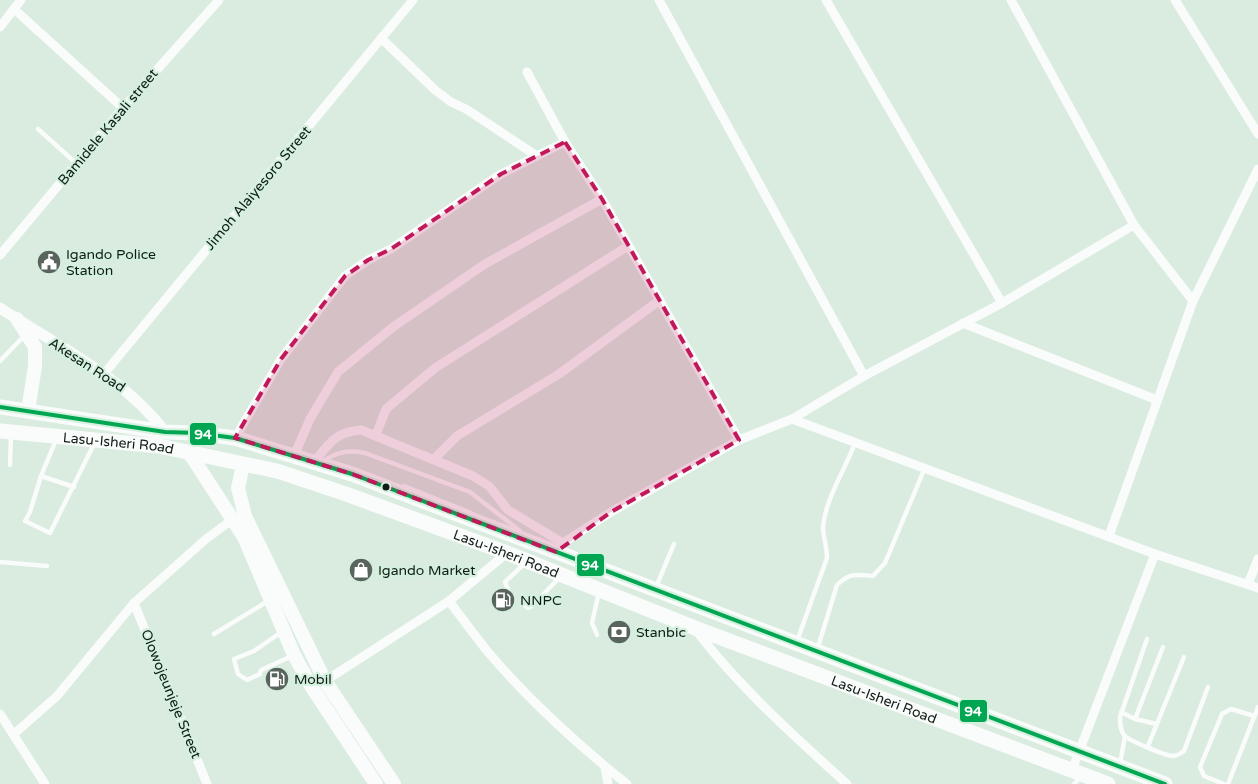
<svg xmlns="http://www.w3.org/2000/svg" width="1258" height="784" viewBox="0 0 1258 784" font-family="'Varela Round',sans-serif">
	<rect width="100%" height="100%" fill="#daebe0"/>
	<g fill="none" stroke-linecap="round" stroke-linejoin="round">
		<g stroke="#f9fcfa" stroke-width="4.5">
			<polyline points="38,129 77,164"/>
			<polyline points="0,361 25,335"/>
			<polyline points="56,440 41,476 30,512 25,521 50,533 94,444"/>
			<path d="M324 461C338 451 349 450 365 453L470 492 520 531"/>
			<polyline points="10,465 11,436"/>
			<polyline points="41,476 74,487"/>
			<polyline points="404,486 471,513"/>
			<polyline points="0,562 47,566"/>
			<polyline points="656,587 674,544"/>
			<polyline points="508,589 505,582 524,564"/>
			<polyline points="522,604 528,608 532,606 559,578"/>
			<polyline points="283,631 254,651 234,659 238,674 247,680 260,674 261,670 292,656"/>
			<polyline points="214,634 268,601"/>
			<polyline points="597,635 592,623 599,592"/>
			<path d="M1147 639 1120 717C1120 723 1120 731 1125 736 1130 741 1166 756 1173 756 1177 756 1180 754 1184 751L1208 687"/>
			<path d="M797 641 827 558C827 547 823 536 823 527 826 497 845 470 855 443"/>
			<path d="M818 647 837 585C849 573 857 574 873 576L885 563 924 470"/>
			<polyline points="1121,712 1135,719 1157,724"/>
			<polyline points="1135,719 1163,647"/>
			<polyline points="1148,746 1184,657"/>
			<polyline points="1120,764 1125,736"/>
			<polyline points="1074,784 1081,777"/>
			<polyline points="1224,784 1204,776 1200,767 1222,714 1231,709 1254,716"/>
			<polyline points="1228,784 1258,707"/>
		</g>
		<g stroke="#f9fcfa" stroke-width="9">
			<polyline points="659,0 864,376"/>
			<polyline points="826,0 1002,303"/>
			<polyline points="1011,0 1134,225 1193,301"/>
			<polyline points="1175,0 1258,134"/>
			<polyline points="14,9 123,108"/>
			<polyline points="0,27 21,0"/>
			<polyline points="381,38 435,90 451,102 466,109 537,156 565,142 602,199 739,440"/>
			<polyline points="527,72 565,142"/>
			<polyline points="0,255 123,108 219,0"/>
			<polyline points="963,323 1157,400"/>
			<polyline points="103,375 413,0"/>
			<polyline points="792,419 1155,554 1258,588"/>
			<polyline points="376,435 386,409 435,368 628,246"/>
			<polyline points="235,438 281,359 345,276 368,260 391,249 501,174 537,156"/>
			<polyline points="294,456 310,419 338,372 393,327 485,264 602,199"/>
			<polyline points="434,459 457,436 559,374 660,300"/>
			<path d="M314 462C330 443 335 432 361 430L473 476 489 486 508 510 563 543"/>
			<polyline points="1109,536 1193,301 1258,169"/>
			<polyline points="556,552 563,543 611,512 739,440 792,419 864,376 1002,303 1134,225"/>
			<polyline points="1248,584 1258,559"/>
			<path d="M449 601C462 618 475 636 488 652 527 698 580 747 627 784"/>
			<polyline points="134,603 207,784"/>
			<path d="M696 630C736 684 797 739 847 784"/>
			<polyline points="325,681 449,601 507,553"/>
			<polyline points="0,714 45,784"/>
			<polyline points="14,734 57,696 134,603 206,539 233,519"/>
			<polyline points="605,767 608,784"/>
			<polyline points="1072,770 1155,554"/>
		</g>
		<path stroke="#f9fcfa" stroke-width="11" d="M0 308C56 345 125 378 165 432"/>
		<g stroke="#f9fcfa" stroke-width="14">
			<polyline points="17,319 35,347 35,366 28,411"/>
			<polyline points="190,454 244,537 294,655 311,686 376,784"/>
			<polyline points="243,465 238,488 245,516 325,681 394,784"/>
		</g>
		<g stroke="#f9fcfa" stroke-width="15">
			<polyline points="0,407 165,432 197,433 235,438 352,474 1165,784"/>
			<path id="s1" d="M0 431 159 446 277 471 346 494 507 553 695 628 1108 784"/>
		</g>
		<g stroke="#d4f1df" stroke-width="8">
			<polyline id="bus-1" points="0,407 165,432 197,433 235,438 352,474 1165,784"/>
		</g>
		<use href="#bus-1" stroke="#00a651" stroke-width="4"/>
	</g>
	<path fill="#c2185b" fill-opacity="0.2" stroke="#c2185b" stroke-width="4" stroke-dasharray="10 6" stroke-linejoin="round" d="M565 142 602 199 739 440 611 512 556 552 352 474 235 438 281 359 345 276 368 260 391 249 501 174Z"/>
	<defs>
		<g id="civic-disc" transform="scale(1.25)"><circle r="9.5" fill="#58645d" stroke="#d4f1df"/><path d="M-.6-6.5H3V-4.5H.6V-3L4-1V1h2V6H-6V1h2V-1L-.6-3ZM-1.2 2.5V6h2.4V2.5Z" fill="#fff"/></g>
		<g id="shop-disc" transform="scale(1.25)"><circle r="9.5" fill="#58645d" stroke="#d4f1df"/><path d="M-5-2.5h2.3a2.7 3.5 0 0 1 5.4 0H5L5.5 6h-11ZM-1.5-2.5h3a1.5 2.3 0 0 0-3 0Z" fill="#fff"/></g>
		<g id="fuel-disc" transform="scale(1.25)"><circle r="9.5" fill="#58645d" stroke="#d4f1df"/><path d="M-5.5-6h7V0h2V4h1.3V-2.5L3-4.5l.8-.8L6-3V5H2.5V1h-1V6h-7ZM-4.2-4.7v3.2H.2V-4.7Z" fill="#fff"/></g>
		<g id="bank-disc" transform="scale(1.25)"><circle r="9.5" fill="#58645d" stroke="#d4f1df"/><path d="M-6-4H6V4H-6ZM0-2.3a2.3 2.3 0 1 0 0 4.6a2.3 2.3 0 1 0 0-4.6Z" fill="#fff"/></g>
	</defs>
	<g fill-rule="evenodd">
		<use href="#civic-disc" x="49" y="262"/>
		<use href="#shop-disc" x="361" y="570"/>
		<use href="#fuel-disc" x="503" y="600"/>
		<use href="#bank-disc" x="619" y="632"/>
		<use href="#fuel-disc" x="277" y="679"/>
	</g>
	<circle fill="#121c16" stroke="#d4f1df" stroke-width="2" cx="386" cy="487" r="4.5"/>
	<g text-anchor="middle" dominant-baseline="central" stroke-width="4.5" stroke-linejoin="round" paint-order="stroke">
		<g font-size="14" fill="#121c16" stroke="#d4f1df">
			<text transform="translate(108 127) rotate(-50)">Bamidele Kasali street</text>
			<text transform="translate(258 188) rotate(-50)">Jimoh Alaiyesoro Street</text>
			<text transform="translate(87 365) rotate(33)">Akesan Road</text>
			<text stroke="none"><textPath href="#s1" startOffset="119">Lasu-Isheri Road</textPath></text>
			<text stroke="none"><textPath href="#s1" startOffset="524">Lasu-Isheri Road</textPath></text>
			<text transform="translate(171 694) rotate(68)">Olowojeunjeje Street</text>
			<text stroke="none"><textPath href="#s1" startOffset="929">Lasu-Isheri Road</textPath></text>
		</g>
		<g font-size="14" fill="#121c16" stroke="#d4f1df" text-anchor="start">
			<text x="66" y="254">Igando Police<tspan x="66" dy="16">Station</tspan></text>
			<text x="378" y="570">Igando Market</text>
			<text x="520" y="600">NNPC</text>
			<text x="636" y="632">Stanbic</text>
			<text x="294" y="679">Mobil</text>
		</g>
	</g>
	<g stroke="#d4f1df" stroke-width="2">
		<rect x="189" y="422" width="28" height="24" rx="5" fill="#00a651"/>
		<rect x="576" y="553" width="29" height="24" rx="5" fill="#00a651"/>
		<rect x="959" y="699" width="29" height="24" rx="5" fill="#00a651"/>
	</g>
	<g font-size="14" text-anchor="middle" font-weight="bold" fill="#fff">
		<text x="203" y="439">94</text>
		<text x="590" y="570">94</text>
		<text x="973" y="716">94</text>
	</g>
</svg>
